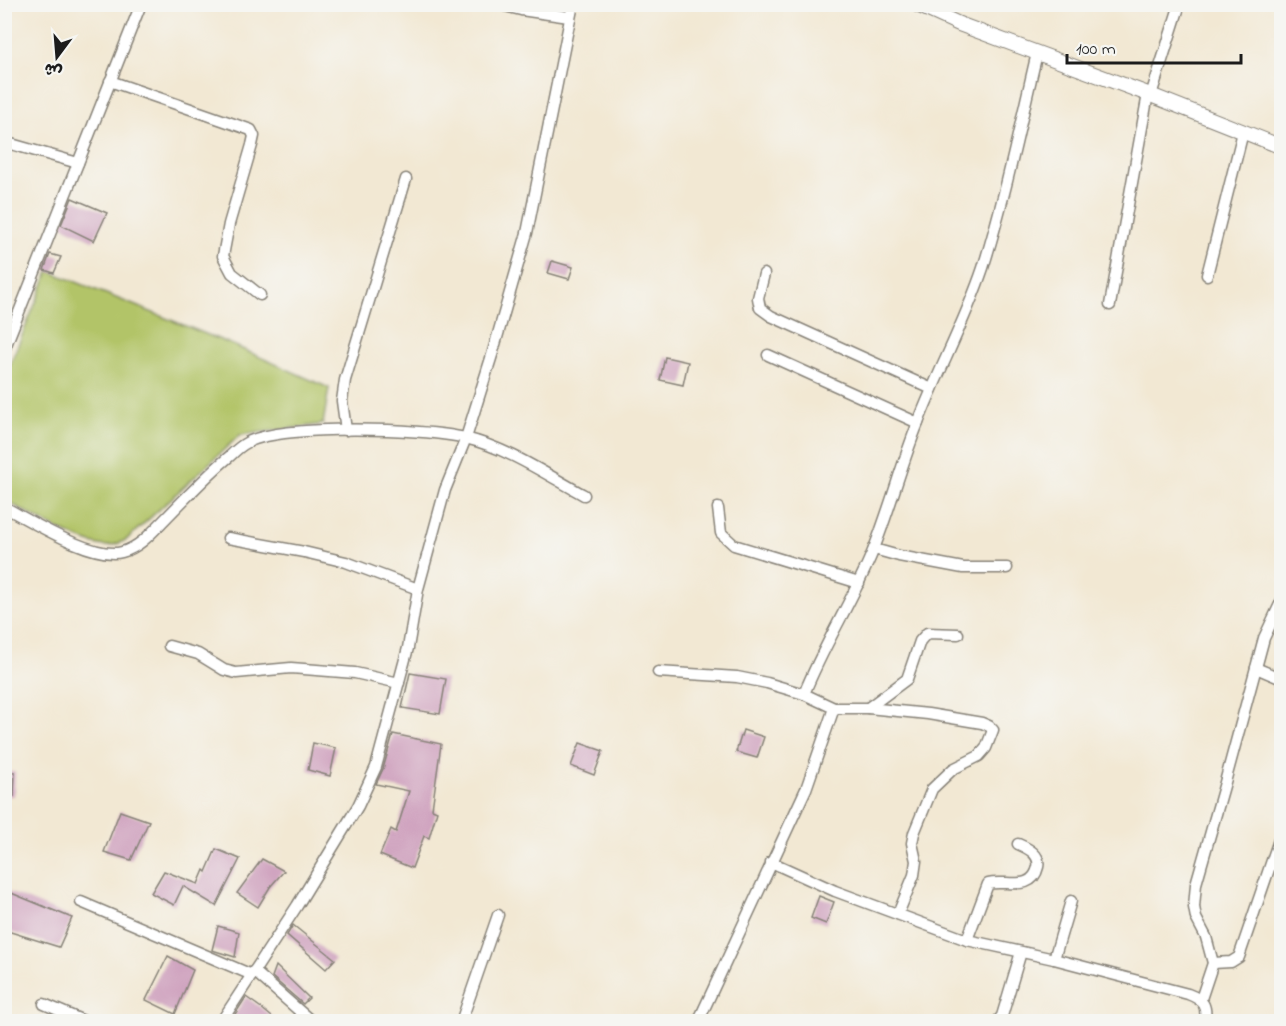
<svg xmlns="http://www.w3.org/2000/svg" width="1286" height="1026" viewBox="0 0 1286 1026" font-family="'Indie Flower','Playpen Sans Arabic',sans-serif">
	<rect width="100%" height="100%" fill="#f6f6f2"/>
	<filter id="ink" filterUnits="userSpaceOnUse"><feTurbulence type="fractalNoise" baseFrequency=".0167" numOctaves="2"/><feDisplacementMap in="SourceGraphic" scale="12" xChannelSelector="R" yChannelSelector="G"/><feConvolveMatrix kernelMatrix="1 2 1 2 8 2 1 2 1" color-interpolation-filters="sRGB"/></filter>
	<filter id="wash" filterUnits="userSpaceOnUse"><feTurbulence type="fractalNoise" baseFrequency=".008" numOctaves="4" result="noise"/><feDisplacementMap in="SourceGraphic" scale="24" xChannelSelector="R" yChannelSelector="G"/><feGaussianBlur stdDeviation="1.35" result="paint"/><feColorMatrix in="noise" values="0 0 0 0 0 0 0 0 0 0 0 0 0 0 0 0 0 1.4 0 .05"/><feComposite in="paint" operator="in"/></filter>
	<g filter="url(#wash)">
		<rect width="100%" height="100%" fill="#f2e8d3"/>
		<path fill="#b2c468" stroke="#677042" stroke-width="1.5" d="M49 271 233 345 329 388 323 424 240 435 126 540C121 542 113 546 108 546 84 547 26 512 5 500V376Z"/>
		<g id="blocks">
			<g fill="#d0a4c0">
				<polygon points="72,198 107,213 94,241 61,225"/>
				<polygon points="50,254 61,257 54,273 44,270"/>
				<polygon points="552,261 573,267 569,279 548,273"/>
				<polygon points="665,357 688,362 683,385 660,380"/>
				<polygon points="410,673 446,679 440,714 402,708"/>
				<polygon points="743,730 764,737 757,758 736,752"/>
				<polygon points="393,734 441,744 432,809 437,811 429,838 424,836 412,868 380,855 391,829 396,832 409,791 376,784 383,769"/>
				<polygon points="313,743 336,748 330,776 308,770"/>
				<polygon points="580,743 603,751 594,775 571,766"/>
				<polygon points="4,772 15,772 14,796 4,796"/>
				<polygon points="120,811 149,821 131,860 104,852"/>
				<polygon points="216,849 240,859 216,906 183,886 174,905 151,893 164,871 198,884 204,870 206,872"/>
				<polygon points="262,859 284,871 270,887 258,907 237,893"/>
				<polygon points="4,890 72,918 59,947 4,930"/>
				<polygon points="819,896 834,902 826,924 811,918"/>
				<polygon points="293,925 335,959 326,969 287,935"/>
				<polygon points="218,926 239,932 235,957 212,950"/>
				<polygon points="168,956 193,970 175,1014 146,1000"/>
				<polygon points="276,966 309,998 303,1004 272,977"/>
				<polygon points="246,997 260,1007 278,1022 230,1022"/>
			</g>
		</g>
	</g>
	<g filter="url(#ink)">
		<use href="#blocks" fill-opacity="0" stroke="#878278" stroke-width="1.5"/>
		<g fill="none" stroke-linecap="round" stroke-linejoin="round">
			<g stroke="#878278" stroke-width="13">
				<g id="minor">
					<polyline points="497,4 521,10 569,17"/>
					<polyline points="110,81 251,130 254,136 252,145 229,224 223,256 232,273 260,295"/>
					<polyline points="1151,95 1180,4"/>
					<polyline points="4,142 78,163"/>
					<polyline points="764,274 758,298 760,308 771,316 932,389"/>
					<polyline points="1207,275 1243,132"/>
					<polyline points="1110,305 1148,94"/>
					<polyline points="4,350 141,4"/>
					<polyline points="768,355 918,423"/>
					<polyline points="346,430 342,401 345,380 406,179"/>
					<path d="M4 507C31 521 93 560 122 552 141 547 154 530 168 516 188 496 208 474 230 456 235 451 242 445 248 442 284 424 425 428 465 438 508 448 547 475 584 495"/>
					<polyline points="718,508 721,533 734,545 859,583"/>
					<polyline points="228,538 304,552 346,562 418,589"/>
					<polyline points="874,549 899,556 963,568 1007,568"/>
					<polyline points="169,646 198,654 224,670 236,673 291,668 355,673 399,683"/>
					<polyline points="1256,668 1282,679"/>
					<polyline points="658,672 737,677 767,683 804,694"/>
					<polyline points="834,708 868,708 928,714 982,723 989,726 993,730 986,748 979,756 953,769 932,789 914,833 912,843 916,861 914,875 898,914"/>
					<polyline points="868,708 907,679 920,641 927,633 958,634"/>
					<path d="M771 862 835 891 967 940 1054 959 1188 994C1204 1000 1207 1005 1205 1022"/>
					<polyline points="81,902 252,975"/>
					<path d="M967 940 988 884C1005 879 1032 893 1038 867 1041 854 1027 848 1018 844"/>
					<polyline points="1054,959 1071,901"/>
					<polyline points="1213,963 1231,962 1239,957 1282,831"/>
					<polyline points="254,971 312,1022"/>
					<polyline points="1201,999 1213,963 1206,937 1196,918 1194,907 1196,884 1224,786 1264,638 1282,600"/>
					<polyline points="44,1004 86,1022"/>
					<polyline points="221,1022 297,906 358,806 376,767 408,648 418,589 445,490 466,438 492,355 527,233 573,4"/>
					<polyline points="461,1022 498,915"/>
					<path d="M698 1022 806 789 834 708 804 694C824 644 853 600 873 551 890 509 901 465 918 423 938 371 965 322 983 268 1005 198 1020 125 1037 53"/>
					<polyline points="997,1022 1002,1016 1021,952"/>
				</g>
			</g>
			<g stroke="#878278" stroke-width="16">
				<polyline id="tertiary" points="915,4 959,24 1148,94 1282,147"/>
			</g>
			<use href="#minor" stroke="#fff" stroke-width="10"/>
			<use href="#tertiary" stroke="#fff" stroke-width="14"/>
		</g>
	</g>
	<rect width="1286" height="1026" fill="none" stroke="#f6f6f2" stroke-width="24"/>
	<g transform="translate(57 57) rotate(196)" stroke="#f6f6f2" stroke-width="4.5" paint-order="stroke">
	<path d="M0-4.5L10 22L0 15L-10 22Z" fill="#1c1c1c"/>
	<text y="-9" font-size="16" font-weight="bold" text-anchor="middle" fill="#1c1c1c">ش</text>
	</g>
	<path d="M1067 54v9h174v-9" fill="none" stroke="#1c1c1c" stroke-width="3"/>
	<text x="1076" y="54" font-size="18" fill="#1c1c1c" stroke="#f6f6f2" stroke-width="4.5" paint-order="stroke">100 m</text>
</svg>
